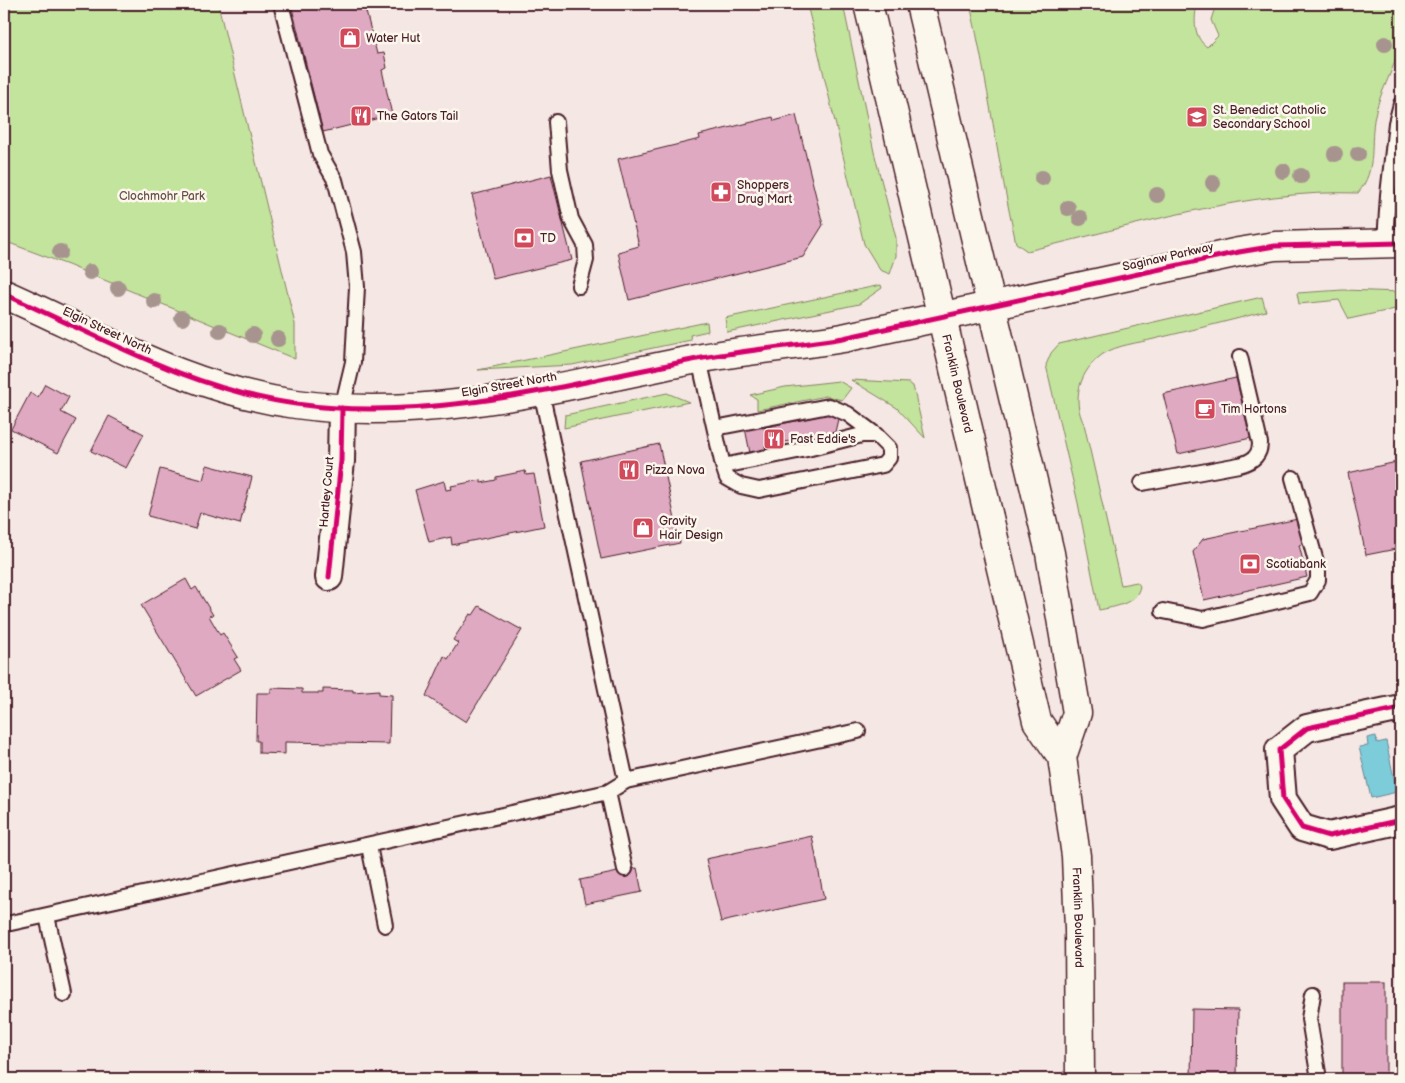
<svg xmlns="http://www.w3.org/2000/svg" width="1405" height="1083" viewBox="0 0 1405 1083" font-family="'Balsamiq Sans',sans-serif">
	<rect width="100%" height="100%" fill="#f5e7e3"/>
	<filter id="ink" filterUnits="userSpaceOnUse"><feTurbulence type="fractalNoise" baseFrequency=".02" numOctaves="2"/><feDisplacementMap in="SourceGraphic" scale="10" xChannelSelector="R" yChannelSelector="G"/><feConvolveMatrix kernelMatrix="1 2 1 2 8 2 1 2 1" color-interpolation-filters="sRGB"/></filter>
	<g filter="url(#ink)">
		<g fill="#c3e49d" stroke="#868264">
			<polygon points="4,4 218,4 295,324 295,359 68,265 4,241"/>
			<polygon points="807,4 843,4 874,152 896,238 896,256 890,274 880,270 864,244"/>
			<path d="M970 4H1197C1194 19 1193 37 1207 47L1218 36 1211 20 1216 4H1399C1399 21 1401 40 1396 58 1390 77 1379 95 1375 115 1369 143 1378 169 1358 193 1248 189 1134 226 1027 251L1016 243C998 164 988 83 970 4Z"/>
			<polygon points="881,285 882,288 859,304 727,332 725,318"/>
			<polygon points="1343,290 1401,292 1401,331 1395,309 1349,319 1339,300 1299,304 1297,293"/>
			<path d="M1262 297 1266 311C1229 321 1192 330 1154 339 1138 343 1117 345 1103 354 1080 370 1071 399 1084 424L1121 585 1137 582 1140 586C1137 604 1114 607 1099 610L1078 503 1046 365 1051 353 1059 344Z"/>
			<polygon points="707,322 708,331 690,335 691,340 572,365 478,370"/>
			<polygon points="851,380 909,383 913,386 925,438 897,408"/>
			<polygon points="839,381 851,388 842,400 826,396 757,410 757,399 750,395 785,387"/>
			<polygon points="667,393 689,402 564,428 565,415"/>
		</g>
		<polygon fill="#7dccda" stroke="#698794" points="1376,736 1377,743 1386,741 1397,792 1371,798 1359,747 1368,746 1367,738"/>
		<g fill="#dea9c1" stroke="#4a1f2b">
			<polygon points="291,4 364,4 377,54 384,53 387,68 382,70 392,115 323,132"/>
			<polygon points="796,115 823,225 803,257 629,300 618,252 639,246 618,159 700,139 699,135 773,117 774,121"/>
			<polygon points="551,175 572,260 493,279 472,195"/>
			<polygon points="1236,378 1251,438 1178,454 1163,394"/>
			<polygon points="45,384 69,397 61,412 76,420 58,453 11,429 30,393 38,397"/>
			<polygon points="828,414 838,419 835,432 765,446 766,449 750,453 745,428 761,425 762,428"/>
			<polygon points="109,416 144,434 126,468 91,451"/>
			<polygon points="659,444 680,543 601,559 581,461"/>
			<polygon points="1401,461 1401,548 1366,555 1348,473"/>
			<polygon points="207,465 252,477 240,524 200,513 195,529 148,516 160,469 203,480"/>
			<polygon points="525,471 526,475 534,474 544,526 452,545 451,537 429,542 415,490 444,481 446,490 452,489 451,486 481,480 481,483 496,480 496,477"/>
			<polygon points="1312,516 1318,541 1299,545 1307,577 1204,600 1193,552 1203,539"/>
			<polygon points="186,579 192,590 196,587 213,615 209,616 220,635 223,633 238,657 234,659 241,670 196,696 141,605"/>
			<polygon points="479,606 522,630 466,722 426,696 444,656 448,659 458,643 453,640 470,614 473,615"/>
			<polygon points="271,688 302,689 302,693 323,693 323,689 353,690 353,692 379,690 379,694 392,695 392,700 390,700 389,744 285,742 285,754 259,753 259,741 256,741 257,693 271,693"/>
			<polygon points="812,836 824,899 721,922 706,859"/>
			<polygon points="637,868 642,892 585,904 580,880"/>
			<rect x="1342" y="982" width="44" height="97"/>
			<polygon points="1192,1009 1238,1010 1237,1079 1191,1079"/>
		</g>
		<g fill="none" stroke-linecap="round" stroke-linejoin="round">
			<g stroke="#4a1f2b" stroke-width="18">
				<g id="lane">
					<polyline points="281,4 320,154 335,180 354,252 357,287 353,362 342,408"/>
					<polyline points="556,122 560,170 571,219 585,245 586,260 579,286"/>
					<polyline points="1385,242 1388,195 1396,123 1401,104"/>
					<polyline points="699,359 723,466 727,478 741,486 759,490 883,465 889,458 889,448 876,435 862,435 807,449 723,466"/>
					<polyline points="541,391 626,781"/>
					<polyline points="715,428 829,406 848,414 876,435"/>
					<path d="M1142 483 1239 465C1251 462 1260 457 1260 443L1240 357"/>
					<polyline points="1163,611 1203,619 1310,593 1318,580 1318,569 1293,478"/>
					<polyline points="608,792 625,869"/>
					<polyline points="369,846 385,925"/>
					<polyline points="47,916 64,994"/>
					<polyline points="11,923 608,792 626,781 858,731"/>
					<polyline points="1313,994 1309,1019 1319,1079"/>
				</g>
			</g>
			<g stroke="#4a1f2b" stroke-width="30">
				<g id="street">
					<polyline points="329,577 341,461 342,408"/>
					<polyline points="1401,708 1307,728 1279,750 1283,799 1302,828 1329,836 1401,820"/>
				</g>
			</g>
			<g stroke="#4a1f2b" stroke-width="31">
				<g id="secondary">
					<path id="s1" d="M868 4 1037 721 1062 757 1076 856 1079 929 1080 1079"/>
					<polyline points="920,4 1050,553 1077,713 1062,757"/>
					<path d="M4 294C99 336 191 390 296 404 431 423 565 385 697 359 745 350 795 346 843 338L1239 252 1275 246 1401 243"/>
				</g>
			</g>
			<use href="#lane" stroke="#fbf7ec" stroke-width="14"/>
			<use href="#street" stroke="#fbf7ec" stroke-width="26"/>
			<use href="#secondary" stroke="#fbf7ec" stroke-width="28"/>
			<g stroke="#fbf7ec" stroke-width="8">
				<g id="cycleway">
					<path d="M4 294C99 336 191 390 296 404 431 423 565 385 697 359 745 350 795 346 843 338L1239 252 1275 246 1401 243"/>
					<polyline points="329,577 341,461 342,408"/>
					<polyline points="1401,708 1307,728 1279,750 1283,799 1302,828 1329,836 1401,820"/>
				</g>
			</g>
			<use href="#cycleway" stroke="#d6006c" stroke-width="5"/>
		</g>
		<g fill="#a7948e">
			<circle cx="1385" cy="44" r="8"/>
			<circle cx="1335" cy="154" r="8"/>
			<circle cx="1358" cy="154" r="8"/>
			<circle cx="1283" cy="171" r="8"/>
			<circle cx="1301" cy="176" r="8"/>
			<circle cx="1042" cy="178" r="8"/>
			<circle cx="1213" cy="183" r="8"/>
			<circle cx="1157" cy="195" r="8"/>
			<circle cx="1068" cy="208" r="8"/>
			<circle cx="1080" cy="218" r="8"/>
			<circle cx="60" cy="252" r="8"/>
			<circle cx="90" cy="272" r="8"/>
			<circle cx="118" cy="288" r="8"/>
			<circle cx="154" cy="301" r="8"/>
			<circle cx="182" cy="318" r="8"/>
			<circle cx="220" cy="331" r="8"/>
			<circle cx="253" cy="335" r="8"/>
			<circle cx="278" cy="339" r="8"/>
		</g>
	</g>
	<defs>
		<g id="shop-square" transform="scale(1.125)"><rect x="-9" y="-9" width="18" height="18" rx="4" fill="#d1495b" stroke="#fbf7ec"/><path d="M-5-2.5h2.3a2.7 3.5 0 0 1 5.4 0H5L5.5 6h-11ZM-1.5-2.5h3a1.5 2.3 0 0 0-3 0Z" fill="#fff"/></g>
		<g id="restaurant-square" transform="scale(1.125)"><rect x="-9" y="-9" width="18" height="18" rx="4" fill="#d1495b" stroke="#fbf7ec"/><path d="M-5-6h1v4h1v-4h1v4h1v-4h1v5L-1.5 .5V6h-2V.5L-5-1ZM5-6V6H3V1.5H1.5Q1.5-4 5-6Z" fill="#fff"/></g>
		<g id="school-square" transform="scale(1.125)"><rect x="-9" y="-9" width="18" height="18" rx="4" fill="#d1495b" stroke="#fbf7ec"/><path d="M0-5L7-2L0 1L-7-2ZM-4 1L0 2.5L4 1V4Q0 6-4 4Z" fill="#fff"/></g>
		<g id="pharmacy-square" transform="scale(1.125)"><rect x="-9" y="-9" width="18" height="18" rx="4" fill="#d1495b" stroke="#fbf7ec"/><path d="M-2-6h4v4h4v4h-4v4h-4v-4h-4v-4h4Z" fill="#fff"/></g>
		<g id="bank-square" transform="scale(1.125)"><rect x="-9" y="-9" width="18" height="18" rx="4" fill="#d1495b" stroke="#fbf7ec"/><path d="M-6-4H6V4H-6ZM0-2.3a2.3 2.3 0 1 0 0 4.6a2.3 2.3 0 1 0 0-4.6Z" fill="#fff"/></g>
		<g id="cafe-square" transform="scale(1.125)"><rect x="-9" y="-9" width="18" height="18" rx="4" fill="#d1495b" stroke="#fbf7ec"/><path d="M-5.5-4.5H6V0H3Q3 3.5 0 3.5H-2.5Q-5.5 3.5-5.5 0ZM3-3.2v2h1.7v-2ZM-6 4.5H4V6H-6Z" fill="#fff"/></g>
	</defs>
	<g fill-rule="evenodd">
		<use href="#shop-square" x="350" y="38"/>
		<use href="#restaurant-square" x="361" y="116"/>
		<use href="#school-square" x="1197" y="117"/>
		<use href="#pharmacy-square" x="721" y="192"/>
		<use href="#bank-square" x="524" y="238"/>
		<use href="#cafe-square" x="1205" y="409"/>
		<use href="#restaurant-square" x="774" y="439"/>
		<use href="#restaurant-square" x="629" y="470"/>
		<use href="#shop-square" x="643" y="528"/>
		<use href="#bank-square" x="1250" y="564"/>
	</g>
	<g text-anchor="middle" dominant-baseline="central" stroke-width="5" stroke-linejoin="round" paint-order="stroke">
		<g font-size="12" fill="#4a1f2b" stroke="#fbf7ec" text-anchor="start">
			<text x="366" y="38">Water Hut</text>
			<text x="1213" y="110">St. Benedict Catholic<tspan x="1213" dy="14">Secondary School</tspan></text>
			<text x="377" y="116">The Gators Tail</text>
			<text x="737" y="185">Shoppers<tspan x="737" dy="14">Drug Mart</tspan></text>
			<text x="540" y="238">TD</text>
			<text x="1221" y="409">Tim Hortons</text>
			<text x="790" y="439">Fast Eddie's</text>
			<text x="645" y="470">Pizza Nova</text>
			<text x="659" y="521">Gravity<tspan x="659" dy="14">Hair Design</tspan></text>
			<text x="1266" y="564">Scotiabank</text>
		</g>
		<g font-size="12" fill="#685048" stroke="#fbf7ec">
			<text x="162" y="196">Clochmohr Park</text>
		</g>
		<g font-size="12" fill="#4a1f2b" stroke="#fbf7ec">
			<text transform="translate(1168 257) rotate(-13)">Saginaw Parkway</text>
			<text transform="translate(107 331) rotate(25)">Elgin Street North</text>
			<text stroke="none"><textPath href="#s1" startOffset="390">Franklin Boulevard</textPath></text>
			<text transform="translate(509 385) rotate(-10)">Elgin Street North</text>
			<text transform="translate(327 492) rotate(-85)">Hartley Court</text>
			<text stroke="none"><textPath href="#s1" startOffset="942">Franklin Boulevard</textPath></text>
		</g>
	</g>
	<rect width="1405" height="1083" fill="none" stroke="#fbf7ec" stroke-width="20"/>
	<rect x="10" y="10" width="1385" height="1063" fill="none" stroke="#4a1f2b" stroke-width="2" filter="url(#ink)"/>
</svg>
